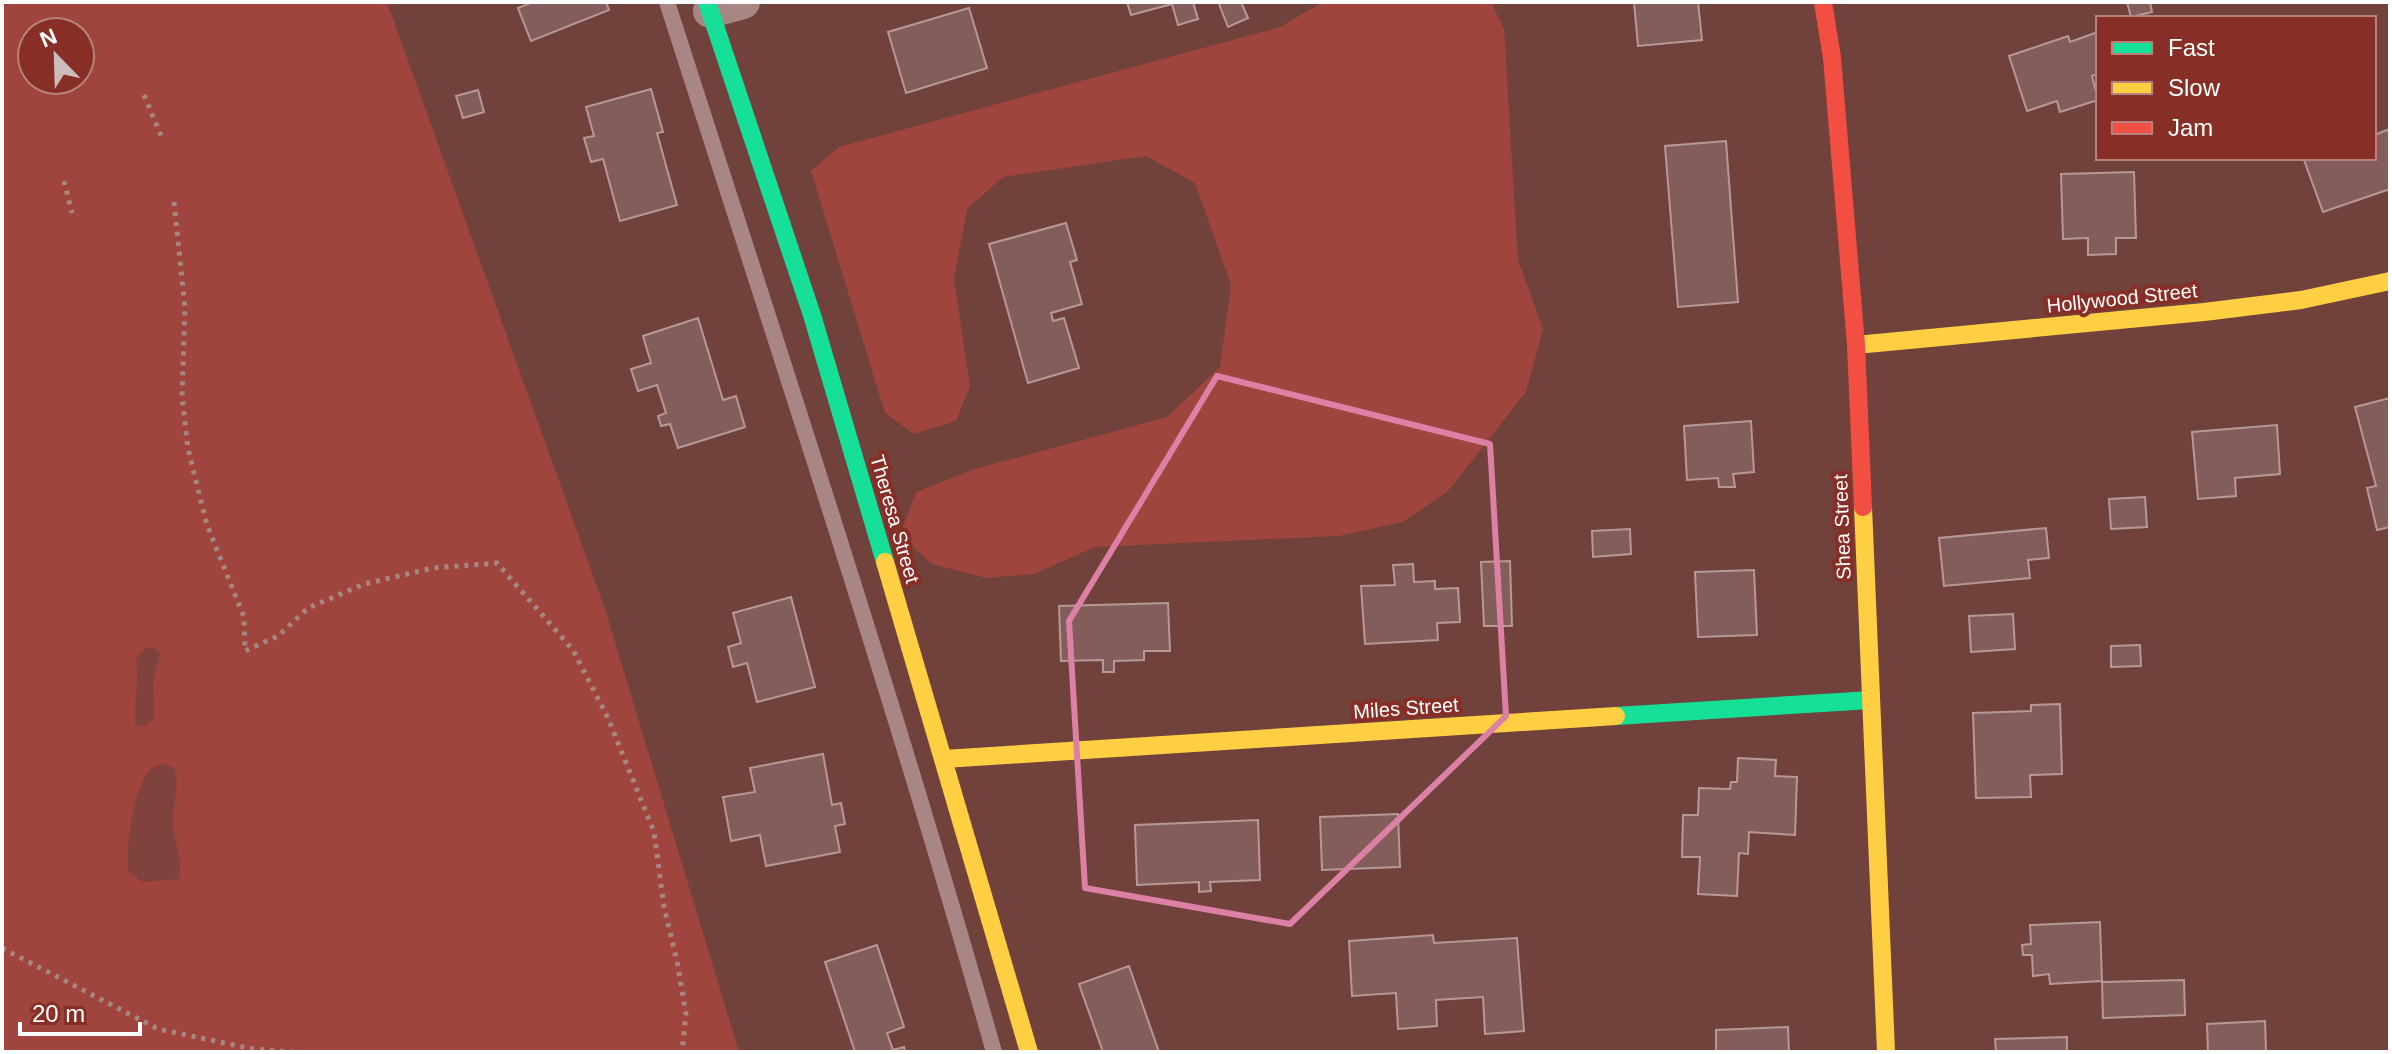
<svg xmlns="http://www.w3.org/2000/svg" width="2392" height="1054" viewBox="0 0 2392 1054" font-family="Helvetica,sans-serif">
	<rect width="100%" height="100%" fill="#71413c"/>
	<g fill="#9f453e" fill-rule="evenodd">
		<path d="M2 2H387L605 609 739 1052H2ZM32 32H80V80H32Z"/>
		<polygon points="1323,2 1491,2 1504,29 1518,260 1543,329 1526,392 1448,491 1403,522 1338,536 1095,547 1034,574 986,578 932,564 900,535 916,492 975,469 1167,417 1220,367 1231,285 1195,183 1146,156 1003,177 967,209 954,280 970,386 956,421 914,434 885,413 811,171 839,147 1280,27"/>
	</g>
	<g fill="#80423c">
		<path d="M154 647 160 653 153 682 154 719 144 726H136C133 703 140 682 136 659L144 649Z"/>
		<path d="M164 764 174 768C180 786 173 802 173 821 173 842 184 858 179 879L143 882 129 873C125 850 133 784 152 768 153 768 163 764 164 764Z"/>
	</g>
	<g fill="#835d5a" stroke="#b59997" stroke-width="2">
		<polygon points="533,2 606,2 609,10 531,41 518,8"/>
		<polygon points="1127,2 1193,2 1198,19 1178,25 1172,4 1131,15"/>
		<polygon points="1223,2 1241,2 1248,18 1228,27 1219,4"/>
		<polygon points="1634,2 1698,2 1702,40 1638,46"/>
		<polygon points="2127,2 2150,2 2152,12 2131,17"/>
		<polygon points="969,8 987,68 906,93 888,32"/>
		<polygon points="2098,32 2098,74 2092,76 2098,100 2060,112 2057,101 2027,111 2009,56 2068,36 2070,42"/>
		<polygon points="651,89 663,132 657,133 677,205 620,221 603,159 591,162 584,138 594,136 586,107"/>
		<polygon points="478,90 484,112 463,118 456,96"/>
		<polygon points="2390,129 2390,189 2323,212 2304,160 2374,158 2374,135"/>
		<polygon points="1726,141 1738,302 1678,307 1665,146"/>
		<polygon points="2134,172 2136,238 2116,238 2116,254 2088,255 2088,238 2063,239 2061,174"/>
		<polygon points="1066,223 1077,260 1070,262 1082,304 1051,313 1053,321 1064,318 1079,368 1028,383 989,244"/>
		<polygon points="698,318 723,400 736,396 745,427 678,448 670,424 661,426 658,416 666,413 657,385 638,391 631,369 651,363 643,336"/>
		<polygon points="2390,398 2390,527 2377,530 2367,488 2376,486 2355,407"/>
		<polygon points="1751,421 1754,472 1733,474 1735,487 1719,487 1718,478 1687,480 1684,426"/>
		<polygon points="2277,425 2280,474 2235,478 2236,496 2198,499 2192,432"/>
		<polygon points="2145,497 2147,527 2111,529 2109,499"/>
		<polygon points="2046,528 2049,558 2028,560 2030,578 1944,586 1939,538"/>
		<polygon points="1630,529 1631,554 1593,557 1592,531"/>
		<polygon points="1510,561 1512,626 1484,626 1481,562"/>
		<polygon points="1413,564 1414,582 1435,581 1435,589 1458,588 1460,622 1437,623 1438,640 1365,644 1361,586 1395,585 1393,565"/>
		<polygon points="1754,570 1757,635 1698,637 1695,572"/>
		<polygon points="791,597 815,687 757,702 747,663 733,667 728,647 741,643 733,613"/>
		<polygon points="1168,603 1170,651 1144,651 1144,660 1114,661 1114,672 1103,672 1103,660 1061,661 1059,606"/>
		<polygon points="2013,614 2015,649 1971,652 1969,616"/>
		<polygon points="2140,645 2141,666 2111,667 2111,646"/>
		<polygon points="2060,704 2062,774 2030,775 2031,797 1976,798 1973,713 2031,711 2031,705"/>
		<polygon points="823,754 832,805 841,803 845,824 835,826 840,852 766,866 760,835 731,841 723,797 755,792 750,768"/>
		<polygon points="1738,758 1776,760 1775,776 1797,777 1795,835 1749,832 1748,854 1739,853 1737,896 1698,894 1700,857 1682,857 1683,815 1698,815 1699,788 1730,789 1731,782 1737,782"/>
		<polygon points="1398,814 1400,867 1322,870 1320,817"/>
		<polygon points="1258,820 1260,880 1210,882 1211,891 1199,892 1199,882 1137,885 1135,825"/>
		<polygon points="2100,922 2102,981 2050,984 2049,974 2033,976 2032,955 2023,955 2022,945 2031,944 2030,925"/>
		<polygon points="1433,935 1434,943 1517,938 1524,1031 1485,1034 1483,997 1436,1000 1437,1026 1398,1029 1396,993 1352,996 1349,941"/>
		<polygon points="877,945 904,1027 887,1033 893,1050 904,1047 905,1052 855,1052 825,962"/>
		<polygon points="1129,966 1159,1052 1103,1052 1079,984"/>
		<polygon points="2184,980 2185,1015 2103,1018 2102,982"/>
		<polygon points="2265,1021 2266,1052 2208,1052 2207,1024"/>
		<polygon points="1788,1027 1789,1052 1716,1052 1716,1030"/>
		<polygon points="2067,1037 2067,1052 1996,1052 1995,1039"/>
	</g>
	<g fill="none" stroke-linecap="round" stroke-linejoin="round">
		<g stroke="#a78683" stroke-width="5" stroke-dasharray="4 6" stroke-linecap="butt">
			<polyline points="144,95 163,140"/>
			<polyline points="64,181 72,213"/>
			<polyline points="174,202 185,308 182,396 188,449 207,525 244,617 245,651 278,636 308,608 364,584 433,568 497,563 573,650 608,718 654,832 664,907 677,961 686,1014 682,1052"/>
			<polyline points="2,948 158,1029 253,1049 293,1052"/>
		</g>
		<path stroke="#a78683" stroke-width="16" d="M667 2C779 351 894 699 994 1052"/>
		<polyline stroke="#a78683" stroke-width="34" points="710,11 743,2"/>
		<g stroke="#16e098" stroke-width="18">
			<polyline points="707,2 812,315 885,562"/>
			<polyline points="1616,716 1871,700"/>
		</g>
		<g stroke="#ffcf43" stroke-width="18">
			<polyline points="1856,345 2204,312 2301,300 2390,281"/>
			<polyline points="1863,507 1886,1052"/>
			<polyline points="885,562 1029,1052"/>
			<polyline points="944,759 1616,716"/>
		</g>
		<polyline stroke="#f24e42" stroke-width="18" points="1823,2 1832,58 1856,345 1863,507"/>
	</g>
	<path fill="none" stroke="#dd80a5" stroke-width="6" stroke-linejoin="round" d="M1217 376 1490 444 1506 716 1290 924 1085 888 1069 621Z"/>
	<g text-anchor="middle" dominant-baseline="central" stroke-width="8" stroke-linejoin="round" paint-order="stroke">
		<g font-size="20" fill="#fff" stroke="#872f26">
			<text transform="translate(2122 298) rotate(-6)">Hollywood Street</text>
			<text transform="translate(895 519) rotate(74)">Theresa Street</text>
			<text transform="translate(1842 527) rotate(-92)">Shea Street</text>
			<text transform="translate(1406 708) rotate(-4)">Miles Street</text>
		</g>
	</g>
	<rect width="2392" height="1054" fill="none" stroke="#ffffff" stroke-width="8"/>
	<rect x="2096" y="16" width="280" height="144" fill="#872f26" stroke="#b7827d" stroke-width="2"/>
	<rect x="2112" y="42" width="40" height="12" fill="#16e098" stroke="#b7827d" stroke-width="2"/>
	<text x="2168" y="56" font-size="24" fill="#ffffff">Fast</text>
	<rect x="2112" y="82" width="40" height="12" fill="#ffcf43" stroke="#b7827d" stroke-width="2"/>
	<text x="2168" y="96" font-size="24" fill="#ffffff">Slow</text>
	<rect x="2112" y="122" width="40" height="12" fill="#f24e42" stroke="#b7827d" stroke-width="2"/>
	<text x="2168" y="136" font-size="24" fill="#ffffff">Jam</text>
	<g transform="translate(56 56) rotate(337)"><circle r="38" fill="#872f26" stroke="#b7827d" stroke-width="2"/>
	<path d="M0-6L14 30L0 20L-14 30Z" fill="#cdbcbb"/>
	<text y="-12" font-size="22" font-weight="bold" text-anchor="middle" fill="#ffffff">N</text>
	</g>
	<path d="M20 1022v12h120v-12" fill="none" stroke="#ffffff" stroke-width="4"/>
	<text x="32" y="1022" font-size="24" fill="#ffffff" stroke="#872f26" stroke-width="6" paint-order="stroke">20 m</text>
</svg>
